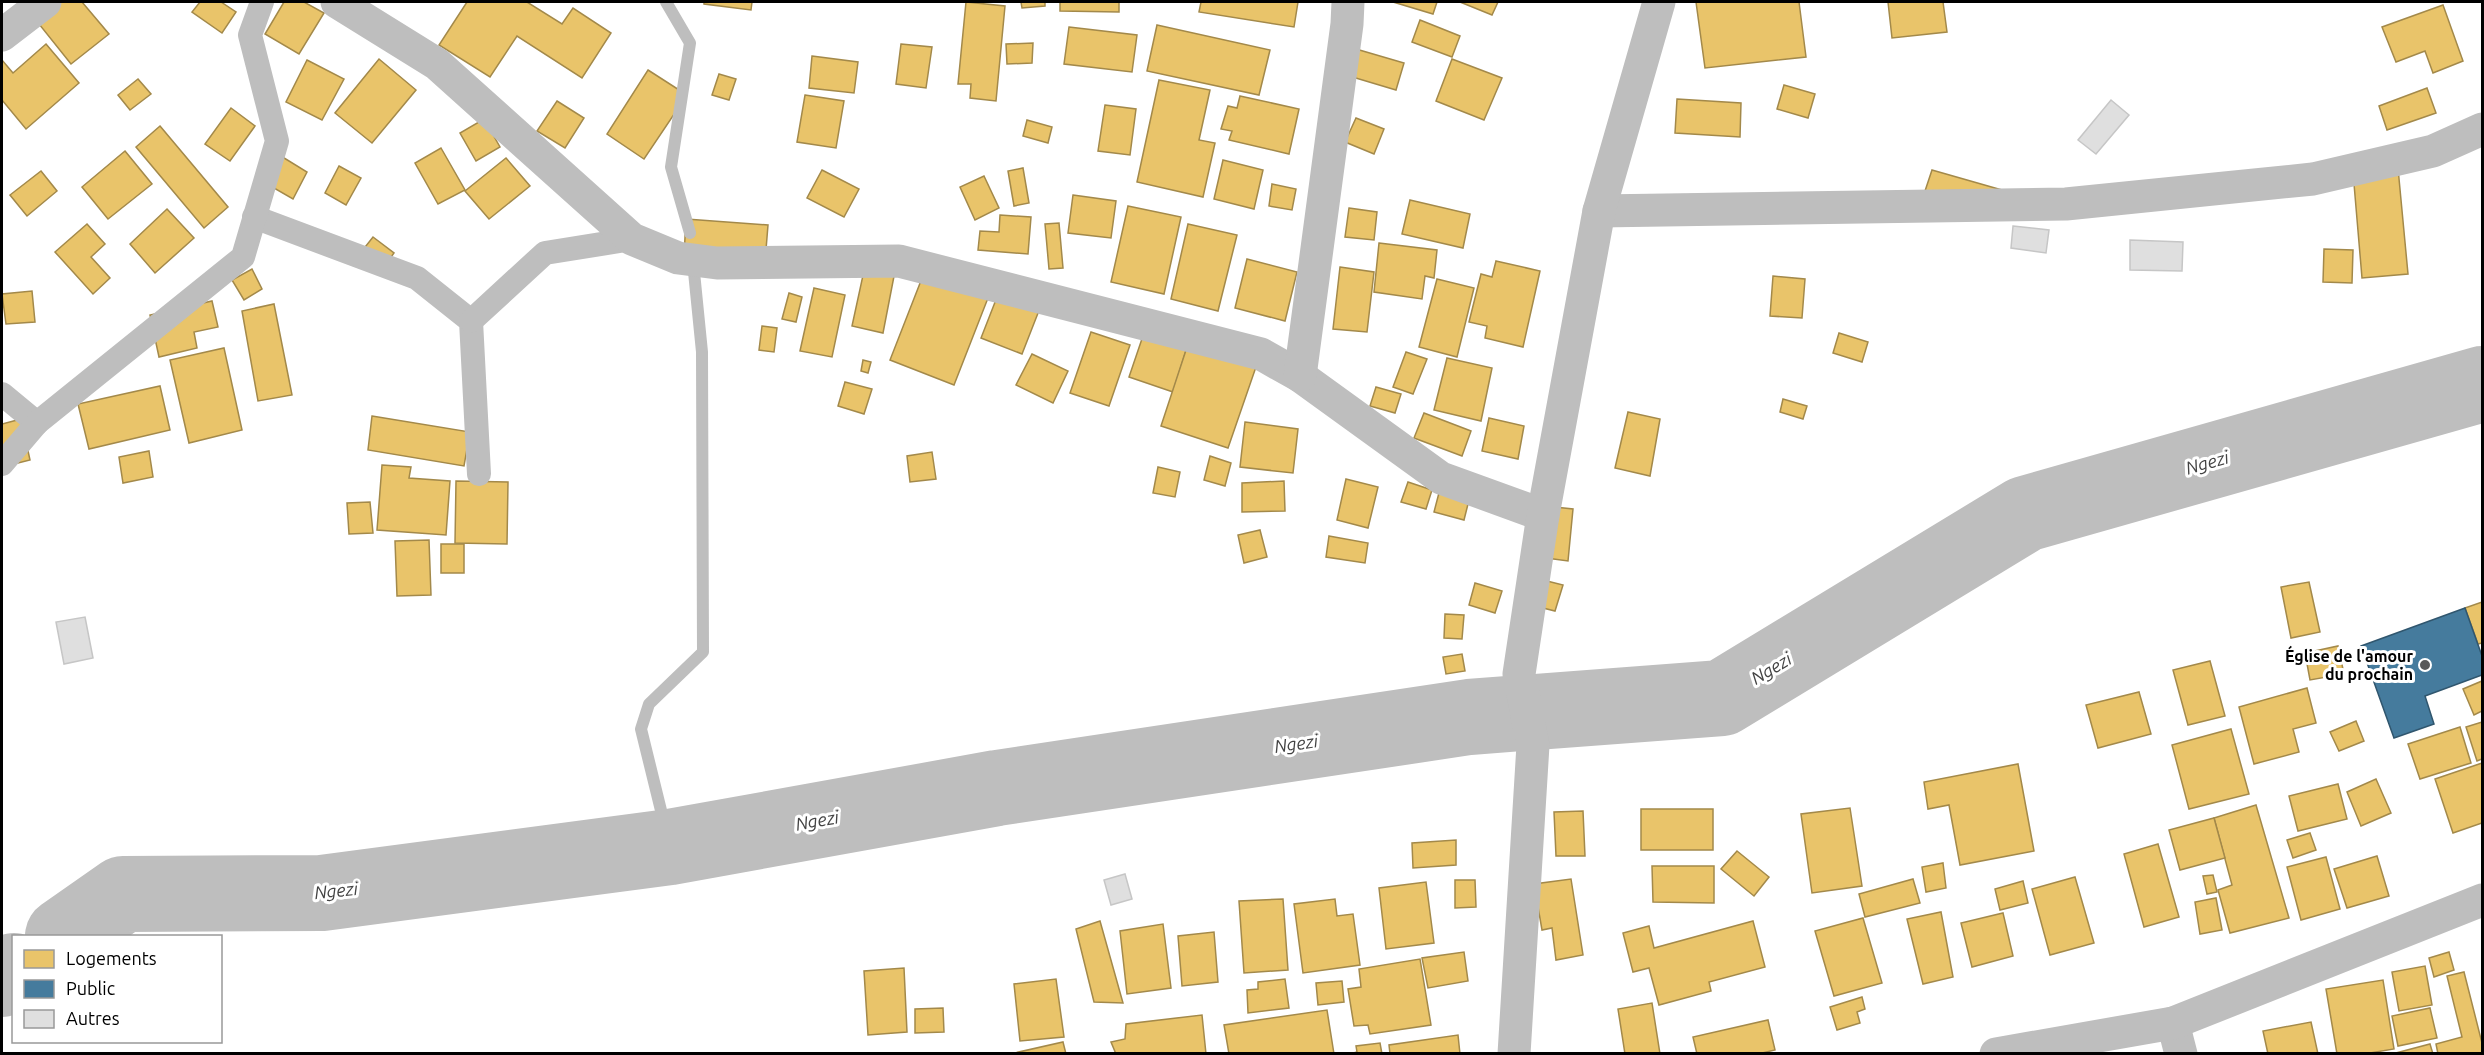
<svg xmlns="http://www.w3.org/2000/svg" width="2484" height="1055" viewBox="0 0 2484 1055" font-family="Ubuntu,sans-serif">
	<rect width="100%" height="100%" fill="#fff"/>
	<g fill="#e9c46a" stroke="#a3894a" stroke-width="1.5">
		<polygon points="37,2 82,2 109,34 71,64 27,9"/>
		<polygon points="200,2 221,2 236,12 222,33 192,12"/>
		<polygon points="284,2 304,2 324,13 299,54 265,34"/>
		<polygon points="467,2 527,2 562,24 573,8 611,33 582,78 517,36 490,77 439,45"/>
		<polygon points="704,2 752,2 751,10 704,4"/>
		<polygon points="966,2 1005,6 996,101 970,98 971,84 958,84"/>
		<polygon points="1021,2 1045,2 1045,6 1022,8"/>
		<polygon points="1060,2 1119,2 1119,12 1060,11"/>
		<polygon points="1201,2 1298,2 1294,27 1199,12"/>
		<polygon points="1393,2 1437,2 1433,14"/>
		<polygon points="1460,2 1498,2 1492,15"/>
		<polygon points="1696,2 1799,2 1806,57 1705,68"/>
		<polygon points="1888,2 1943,2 1947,32 1892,38"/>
		<polygon points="2443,5 2463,61 2433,73 2425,51 2396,62 2382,27"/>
		<polygon points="1420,20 1460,36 1452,57 1412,42"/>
		<polygon points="1157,25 1270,50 1259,95 1147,71"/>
		<polygon points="1069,27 1137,35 1132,72 1064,64"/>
		<polygon points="1033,43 1032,63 1007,64 1006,44"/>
		<polygon points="46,44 79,83 26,129 2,100 2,60 13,73"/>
		<polygon points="901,44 932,47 926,88 896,84"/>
		<polygon points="1356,49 1404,63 1396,90 1349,76"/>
		<polygon points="812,56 858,62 854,93 809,88"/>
		<polygon points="379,59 416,90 372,143 335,113"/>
		<polygon points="1452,59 1502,78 1484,120 1436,101"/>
		<polygon points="307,60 344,79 322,120 286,102"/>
		<polygon points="648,70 687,95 644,159 607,134"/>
		<polygon points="719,74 736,79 729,100 712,95"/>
		<polygon points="138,79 151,94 130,110 118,95"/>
		<polygon points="1159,80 1210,90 1199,140 1215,143 1203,197 1137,182"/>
		<polygon points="1784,85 1815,94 1808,118 1777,109"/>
		<polygon points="2427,88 2436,113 2387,130 2379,106"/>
		<polygon points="805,95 844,101 836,148 797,142"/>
		<polygon points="1240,96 1299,109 1289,154 1229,140 1232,131 1221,129 1228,106 1237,108"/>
		<polygon points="1677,99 1741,103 1740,137 1675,133"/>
		<polygon points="557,101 584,118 565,148 537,131"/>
		<polygon points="1105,105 1136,109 1130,155 1098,151"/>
		<polygon points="231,108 255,126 230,161 205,144"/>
		<polygon points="1356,118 1384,129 1374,154 1345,142"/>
		<polygon points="484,119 500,147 476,161 460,133"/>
		<polygon points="1027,120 1052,127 1048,143 1023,136"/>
		<polygon points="160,126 228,207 204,228 136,147"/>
		<polygon points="441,148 465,190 438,204 415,163"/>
		<polygon points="125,151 152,184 108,219 82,187"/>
		<polygon points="276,153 307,172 293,199 260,180"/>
		<polygon points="506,158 530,186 489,219 465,191"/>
		<polygon points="1223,160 1263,170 1254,209 1214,199"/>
		<polygon points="339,166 361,178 346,205 325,193"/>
		<polygon points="1023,168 1029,203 1014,206 1008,171"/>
		<polygon points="2398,168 2408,274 2362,278 2353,172"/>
		<polygon points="822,170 859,189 844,217 807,198"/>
		<polygon points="1932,170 2002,190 1925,191"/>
		<polygon points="41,171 57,191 27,216 10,195"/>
		<polygon points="984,176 999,208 975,220 960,187"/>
		<polygon points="1272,184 1296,189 1292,210 1269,206"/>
		<polygon points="1073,195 1116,201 1111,238 1068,233"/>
		<polygon points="1410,200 1470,214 1463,248 1402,234"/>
		<polygon points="1128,206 1181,217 1164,294 1111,282"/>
		<polygon points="1349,208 1377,212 1374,240 1345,237"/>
		<polygon points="167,209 194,238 155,273 130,244"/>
		<polygon points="1000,215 1031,217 1028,254 978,250 980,231 999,232"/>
		<polygon points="686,219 768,225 765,262 684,256"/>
		<polygon points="1059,223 1063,268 1049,269 1045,224"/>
		<polygon points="87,224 105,244 91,257 110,278 93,294 55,252"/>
		<polygon points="1188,224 1237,235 1218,311 1171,299"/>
		<polygon points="373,237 394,253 380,272 358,256"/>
		<polygon points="1379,243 1437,250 1434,278 1425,276 1422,299 1374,292"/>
		<polygon points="2324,249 2353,250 2352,283 2323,282"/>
		<polygon points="1247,259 1297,272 1285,321 1235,308"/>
		<polygon points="1496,261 1540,271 1523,347 1485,338 1487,326 1469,322 1481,274 1492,277"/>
		<polygon points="865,266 895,271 883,333 852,326"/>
		<polygon points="1340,267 1374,272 1367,332 1333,329"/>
		<polygon points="252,269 262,289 244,300 232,280"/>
		<polygon points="924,273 988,298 954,385 890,360"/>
		<polygon points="1773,276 1805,279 1802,318 1770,316"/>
		<polygon points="1437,279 1474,288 1457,357 1419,347"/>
		<polygon points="814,288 845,295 832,357 800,351"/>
		<polygon points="32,291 35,322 6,324 2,294"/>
		<polygon points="999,292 1040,308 1022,354 981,338"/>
		<polygon points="789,293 802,297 796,322 782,319"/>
		<polygon points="212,301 218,327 194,332 197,348 159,357 150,315"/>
		<polygon points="274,304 292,395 258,401 242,311"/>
		<polygon points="762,326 777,328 774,352 759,350"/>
		<polygon points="1146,327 1189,341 1173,392 1129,377"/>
		<polygon points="1091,332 1130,345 1109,406 1070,393"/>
		<polygon points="1839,333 1868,342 1862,362 1833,353"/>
		<polygon points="1189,341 1257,364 1228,448 1161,426"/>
		<polygon points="224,348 242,430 189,443 170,360"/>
		<polygon points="1406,352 1427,359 1413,394 1393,387"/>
		<polygon points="1032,354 1068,371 1053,403 1016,385"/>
		<polygon points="1447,358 1492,368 1481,421 1434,410"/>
		<polygon points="863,360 871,362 868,373 861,371"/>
		<polygon points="845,382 872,389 864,414 838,406"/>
		<polygon points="160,386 170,430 89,449 78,404"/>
		<polygon points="1376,387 1401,394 1395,413 1370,406"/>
		<polygon points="1783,399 1807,406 1803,419 1780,412"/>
		<polygon points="1628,412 1660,419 1650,476 1615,468"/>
		<polygon points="1424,413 1471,431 1462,456 1414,438"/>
		<polygon points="372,416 470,432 464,466 368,450"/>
		<polygon points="1489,418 1524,426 1518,459 1482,451"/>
		<polygon points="21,419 30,460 2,467 2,424"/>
		<polygon points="1245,422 1298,429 1293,473 1240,467"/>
		<polygon points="149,451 153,477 123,483 119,457"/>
		<polygon points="932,452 936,479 910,482 907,456"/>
		<polygon points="1210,456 1231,463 1225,486 1204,480"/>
		<polygon points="382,465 411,467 409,478 450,481 446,535 377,530"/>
		<polygon points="1158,467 1180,472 1175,497 1153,493"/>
		<polygon points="1346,479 1378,487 1368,528 1337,520"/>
		<polygon points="456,481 508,482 507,544 455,543"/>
		<polygon points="1284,481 1285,511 1242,512 1242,483"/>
		<polygon points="1408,482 1432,490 1426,509 1401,502"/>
		<polygon points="1440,489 1470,496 1464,520 1434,512"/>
		<polygon points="370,502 373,533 349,534 347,503"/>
		<polygon points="1545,506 1573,509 1568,561 1539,557"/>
		<polygon points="1260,530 1267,557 1244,563 1238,535"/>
		<polygon points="1329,536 1368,543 1365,563 1326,557"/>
		<polygon points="429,540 431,595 397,596 395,541"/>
		<rect x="441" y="544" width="23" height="29"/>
		<polygon points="1539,579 1563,585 1555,611 1531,605"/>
		<polygon points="2309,582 2320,632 2291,638 2281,587"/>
		<polygon points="1475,583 1502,591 1495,613 1469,605"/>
		<polygon points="2482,602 2482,643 2478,644 2465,608"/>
		<polygon points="1445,614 1464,615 1462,639 1444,638"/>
		<polygon points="2338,646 2344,674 2310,680 2305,653"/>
		<polygon points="1462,654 1465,671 1446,674 1443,657"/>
		<polygon points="2210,661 2225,716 2188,725 2173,670"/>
		<polygon points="2482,681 2482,711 2474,715 2463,689"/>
		<polygon points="2307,688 2316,723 2293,729 2299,752 2254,764 2239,707"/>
		<polygon points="2139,692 2151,734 2098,748 2086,705"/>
		<polygon points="2356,721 2364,741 2339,751 2330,732"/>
		<polygon points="2482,722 2482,759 2477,761 2466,727"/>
		<polygon points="2460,727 2471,763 2420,779 2408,744"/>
		<polygon points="2231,729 2249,794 2189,809 2172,745"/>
		<polygon points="2482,763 2482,823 2453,833 2435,779"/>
		<polygon points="2018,764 2034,851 1960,865 1949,805 1928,809 1924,782"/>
		<polygon points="2376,779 2391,813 2361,826 2347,792"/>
		<polygon points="2338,784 2347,819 2298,831 2289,796"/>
		<polygon points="2256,805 2289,918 2230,933 2218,890 2232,885 2214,818"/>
		<polygon points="1850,808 1862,886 1812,893 1801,814"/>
		<rect x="1641" y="809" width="72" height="41"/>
		<polygon points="1583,811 1585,856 1556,856 1554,812"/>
		<polygon points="2214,818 2225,858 2180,870 2169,830"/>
		<polygon points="2310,833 2316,850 2293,858 2287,840"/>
		<polygon points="1456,840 1456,865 1413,868 1412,843"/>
		<polygon points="2158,844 2179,917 2144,927 2124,854"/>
		<polygon points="1737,851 1769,877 1754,896 1721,869"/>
		<polygon points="2377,856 2389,896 2347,908 2334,869"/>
		<polygon points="2326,857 2340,909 2301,920 2287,867"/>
		<polygon points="1943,863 1946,888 1926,892 1922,867"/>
		<polygon points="1652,866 1714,866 1714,903 1653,902"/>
		<polygon points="2213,875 2217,892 2207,894 2203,876"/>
		<polygon points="2075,877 2094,943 2050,955 2032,889"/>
		<polygon points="1571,879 1583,955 1556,960 1552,928 1542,930 1534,884"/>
		<polygon points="1913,879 1920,903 1865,917 1859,894"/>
		<polygon points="1455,880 1475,880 1476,907 1455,908"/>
		<polygon points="2023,881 2028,903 2000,910 1995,889"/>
		<polygon points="1426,882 1434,943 1386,949 1379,888"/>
		<polygon points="2216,898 2222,930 2200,934 2195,902"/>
		<polygon points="1283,899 1288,970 1244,973 1239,901"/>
		<polygon points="1335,899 1337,916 1353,914 1360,965 1303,973 1294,904"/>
		<polygon points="1941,912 1953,977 1923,984 1907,919"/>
		<polygon points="2003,913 2013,956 1972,967 1961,923"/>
		<polygon points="1863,918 1882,983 1834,996 1815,931"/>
		<polygon points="1100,921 1123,1003 1094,1002 1076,929"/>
		<polygon points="1753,921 1765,967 1709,982 1711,991 1659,1005 1649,968 1633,972 1623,933 1649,926 1654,948"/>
		<polygon points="1163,924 1171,988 1127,994 1120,931"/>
		<polygon points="1214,932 1218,982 1182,986 1178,936"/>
		<polygon points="1464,952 1468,981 1428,988 1422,958"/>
		<polygon points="2449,952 2454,970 2434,977 2429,958"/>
		<polygon points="1420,959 1431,1025 1370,1034 1368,1025 1354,1026 1348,989 1361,987 1359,969"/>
		<polygon points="2425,966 2432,1005 2399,1011 2392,972"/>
		<polygon points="904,968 907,1032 868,1035 864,971"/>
		<polygon points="2464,972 2482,1043 2482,1054 2438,1054 2436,1044 2462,1037 2447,976"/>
		<polygon points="1056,979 1064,1037 1020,1041 1014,984"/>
		<polygon points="1285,979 1289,1008 1248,1013 1247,990 1258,989 1258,982"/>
		<polygon points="2383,980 2394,1049 2364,1054 2337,1054 2326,989"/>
		<polygon points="1342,981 1344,1002 1318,1005 1316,983"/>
		<polygon points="1862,997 1865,1009 1857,1012 1860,1023 1837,1030 1830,1007"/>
		<polygon points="1652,1003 1660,1054 1625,1054 1618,1009"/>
		<polygon points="943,1008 944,1032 915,1033 915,1009"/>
		<polygon points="2430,1008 2437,1038 2398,1046 2392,1016"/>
		<polygon points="1327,1010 1334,1054 1229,1054 1224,1025"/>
		<polygon points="1202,1015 1206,1054 1116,1054 1111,1042 1125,1039 1126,1024"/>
		<polygon points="1768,1020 1775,1050 1758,1054 1697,1054 1693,1037"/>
		<polygon points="2311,1022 2318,1054 2268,1054 2263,1031"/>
		<polygon points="1458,1035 1460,1054 1390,1054 1389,1045"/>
		<polygon points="1063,1042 1066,1054 1010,1054"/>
		<polygon points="1380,1043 1382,1054 1350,1054 1357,1052 1356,1046"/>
		<polygon points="2430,1044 2433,1054 2392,1054"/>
	</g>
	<polygon fill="#457b9d" stroke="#30566e" stroke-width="1.5" points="2465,608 2482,656 2482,675 2425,696 2434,724 2394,738 2361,646"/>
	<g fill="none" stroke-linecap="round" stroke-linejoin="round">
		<g stroke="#bebebe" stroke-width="12">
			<polyline points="666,2 690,43 671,167 690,233"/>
			<polyline points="670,847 641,729 649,704 703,652 702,352 693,262"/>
		</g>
		<g stroke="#bebebe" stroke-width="76">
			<polyline points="63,936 123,894 322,893 670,847 997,788 1469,717 1722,698 2025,514 2482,384"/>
			<polyline points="2,979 14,971"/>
		</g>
	</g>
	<g fill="#dfdfdf" stroke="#c6c6c6" stroke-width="1.5">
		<polygon points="2111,100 2129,115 2096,154 2078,140"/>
		<polygon points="2013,226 2049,230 2046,253 2011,248"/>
		<polygon points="2130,240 2183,242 2182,271 2130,270"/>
		<polygon points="85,617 93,658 64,664 56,622"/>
		<polygon points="1125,874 1132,899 1111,905 1104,880"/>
	</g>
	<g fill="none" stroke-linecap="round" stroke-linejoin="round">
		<g stroke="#bebebe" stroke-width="24">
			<polyline points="254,217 417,278 471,321 479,474"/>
			<polyline points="471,321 545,253 632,239"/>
			<polyline points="2,394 37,423"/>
			<polyline points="2,464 37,423 243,257 277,141 250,35 262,2"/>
		</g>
		<g stroke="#bebebe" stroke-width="33">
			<polyline points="337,2 437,64 632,239 678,258 717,263 899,261 1261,354 1300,376 1441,478 1543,515"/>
			<polyline points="2,35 45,2"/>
			<polyline points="1599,211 2066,204 2313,179 2433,151 2482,129"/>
			<polyline points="1300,376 1347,24 1348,2"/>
			<polyline points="2173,1023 2181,1054"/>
			<polyline points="1514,1054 1533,745 1519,674 1543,515 1599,211 1659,2"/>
			<polyline points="1996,1054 2173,1023 2482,900"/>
		</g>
	</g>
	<circle fill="#595959" stroke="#fff" stroke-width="2" cx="2425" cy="665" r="6"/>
	<g text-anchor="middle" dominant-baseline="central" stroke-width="6" stroke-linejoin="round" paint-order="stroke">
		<g font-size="16" font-weight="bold" fill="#000" stroke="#fff" text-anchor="end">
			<text x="2413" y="656">Église de l'amour<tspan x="2413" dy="18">du prochain</tspan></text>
		</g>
		<g font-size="18" font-style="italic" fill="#434343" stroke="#fff">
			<text transform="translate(2207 462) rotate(-16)">Ngezi</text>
			<text transform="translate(1771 668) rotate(-31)">Ngezi</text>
			<text transform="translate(1296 743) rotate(-8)">Ngezi</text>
			<text transform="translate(817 820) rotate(-10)">Ngezi</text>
			<text transform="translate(336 890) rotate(-6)">Ngezi</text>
		</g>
	</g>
	<rect width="2484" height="1055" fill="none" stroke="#000000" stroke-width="6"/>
	<rect x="12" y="935" width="210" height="108" fill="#ffffff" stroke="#999999" stroke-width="1.5"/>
	<rect x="24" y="950" width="30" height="18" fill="#e9c46a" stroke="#999999" stroke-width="1.5"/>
	<text x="66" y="965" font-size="18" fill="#000000">Logements</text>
	<rect x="24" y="980" width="30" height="18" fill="#457b9d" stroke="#999999" stroke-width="1.5"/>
	<text x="66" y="995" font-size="18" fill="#000000">Public</text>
	<rect x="24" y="1010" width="30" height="18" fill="#dfdfdf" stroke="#999999" stroke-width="1.5"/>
	<text x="66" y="1025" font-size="18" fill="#000000">Autres</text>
</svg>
